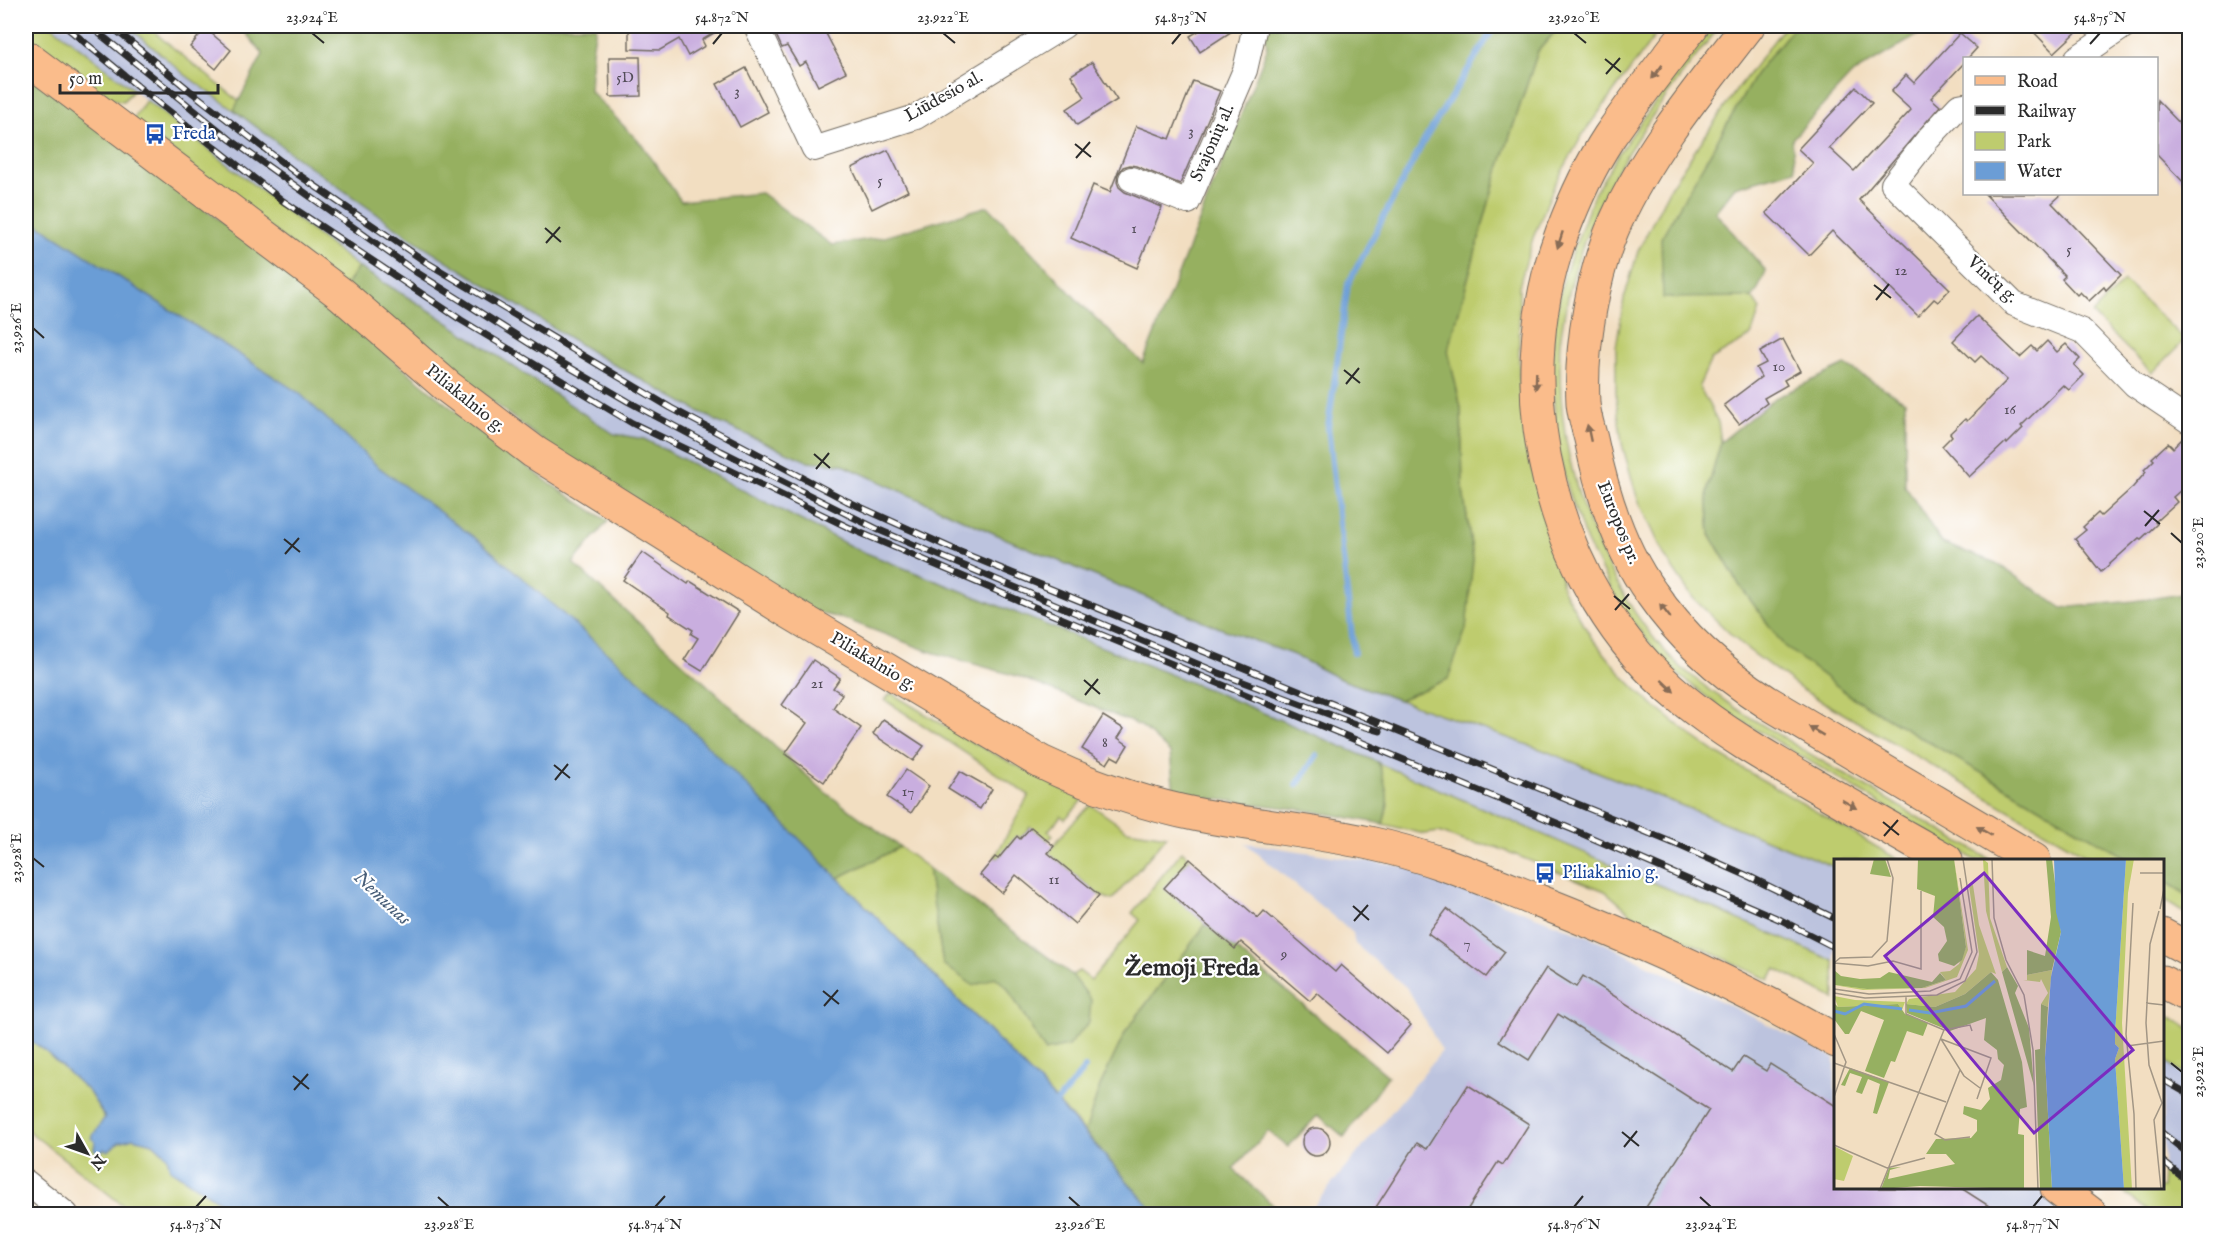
<svg xmlns="http://www.w3.org/2000/svg" width="2215" height="1240" viewBox="0 0 2215 1240" font-family="'IM FELL English',serif">
	<rect width="100%" height="100%" fill="#fff"/>
	<filter id="ink" filterUnits="userSpaceOnUse"><feTurbulence type="fractalNoise" baseFrequency=".0167" numOctaves="2"/><feDisplacementMap in="SourceGraphic" scale="12" xChannelSelector="R" yChannelSelector="G"/><feConvolveMatrix kernelMatrix="1 2 1 2 8 2 1 2 1" color-interpolation-filters="sRGB"/></filter>
	<filter id="wash" filterUnits="userSpaceOnUse"><feTurbulence type="fractalNoise" baseFrequency=".008" numOctaves="4" result="noise"/><feDisplacementMap in="SourceGraphic" scale="24" xChannelSelector="R" yChannelSelector="G"/><feGaussianBlur stdDeviation="1.35" result="paint"/><feColorMatrix in="noise" values="0 0 0 0 0 0 0 0 0 0 0 0 0 0 0 0 0 1.4 0 .05"/><feComposite in="paint" operator="in"/></filter>
	<g filter="url(#wash)">
		<rect width="100%" height="100%" fill="#f2dec1"/>
		<g fill="#bcc3de">
			<polygon points="52,26 128,26 184,74 411,238 595,354 720,423 807,461 841,464 1294,655 1340,679 1543,750 1835,867 1835,962 1217,693 856,549 644,439 614,434 432,312 358,267"/>
			<polygon points="1245,843 1407,867 1598,940 1835,1058 1836,1188 2041,1188 2074,1214 1307,1214 1442,1051 1407,988 1355,944 1353,933"/>
			<polygon points="2162,1061 2189,1078 2189,1195 2163,1171"/>
		</g>
		<g fill="#becc6e" stroke="#747c4c" stroke-width="1.5">
			<path d="M26 26H52L134 90 123 101C92 99 51 59 26 40Z"/>
			<polygon points="128,26 149,26 161,38 239,101 234,110 184,74"/>
			<polygon points="1560,26 1662,26 1583,134 1554,186 1533,238 1519,286 1519,377 1526,450 1559,559 1562,588 1591,637 1624,677 1648,701 1688,733 1718,754 1899,860 1836,860 1835,867 1543,750 1399,700 1448,679 1473,559 1463,490 1461,408 1448,351 1494,184 1538,51"/>
			<path d="M1711 26H1720C1684 71 1648 118 1619 167 1588 220 1568 281 1560 342 1559 352 1560 363 1560 374 1561 427 1571 479 1591 528 1612 579 1640 630 1682 668 1727 706 1777 734 1827 764 1882 796 1937 828 1991 860H1975L1722 709 1669 667 1620 606 1587 542 1572 502 1557 449 1552 368 1554 323 1564 276 1594 194 1620 151Z"/>
			<polygon points="1785,26 1795,26 1757,72 1663,297 1752,297 1760,309 1751,336 1711,359 1699,386 1718,422 1721,442 1707,492 1710,535 1740,586 1785,646 1852,697 2130,860 2094,860 1801,689 1742,645 1693,598 1665,557 1637,497 1622,444 1616,397 1616,347 1624,299 1638,251 1671,186 1735,92"/>
			<polygon points="146,100 358,267 345,287 133,120"/>
			<polygon points="2124,281 2185,340 2152,373 2092,314"/>
			<polygon points="891,693 968,740 1083,800 1065,819 1061,816 1048,831 1053,835 1048,841 1030,827 1020,839 1017,836 998,859 995,857 1029,795 885,700"/>
			<polygon points="1378,763 1834,961 1835,999 1776,969 1769,980 1633,915 1605,891 1496,847 1466,842 1439,832 1424,834 1383,824 1388,804"/>
			<polygon points="1091,805 1127,830 1167,836 1112,900 1099,895 1048,853 1071,824"/>
			<polygon points="900,847 928,868 943,964 995,977 1007,987 1045,1051 1091,1000 1072,975 1079,971 1091,980 1140,920 1132,913 1182,851 1190,859 1165,888 1206,924 1126,1031 1100,1086 1085,1132 1042,1085 838,878"/>
			<polygon points="2163,880 2189,896 2189,916 2163,900"/>
			<polygon points="2163,1012 2189,1028 2189,1078 2163,1061"/>
			<polygon points="26,1037 44,1050 89,1092 105,1117 94,1149 104,1148 108,1151 119,1142 133,1138 153,1143 167,1156 170,1169 223,1204 233,1214 134,1214 26,1129"/>
			<polygon points="2163,1171 2189,1195 2189,1214 2152,1214 2118,1188 2162,1188"/>
		</g>
		<g fill="#96b061" stroke="#606e46" stroke-width="1.5">
			<polygon points="240,26 596,26 592,52 590,91 643,146 681,201 761,193 832,245 884,237 988,206 1085,308 1143,363 1267,49 1265,26 1560,26 1538,51 1494,184 1448,351 1461,408 1463,490 1473,559 1466,629 1448,679 1399,700 1340,679 1294,655 1220,628 1009,540 841,464 807,461 720,423 595,354 411,238 292,154 234,110 263,54"/>
			<polygon points="1795,26 1941,26 1928,29 1852,74 1792,139 1795,170 1735,187 1715,212 1766,271 1757,291 1752,297 1663,298 1661,238 1757,72"/>
			<polygon points="26,71 292,276 478,430 552,485 608,521 573,563 825,792 900,847 838,878 667,705 483,544 377,466 299,393 26,217"/>
			<path d="M358 267 432 312 614 434 644 439 856 549 1217 693 1378 762C1387 789 1391 796 1383 824L1312 811 1174 794 1170 753 1141 726 1017 676 928 651 845 619 805 610 623 503 345 287Z"/>
			<polygon points="1845,365 1905,401 1905,486 1942,543 1996,563 2062,608 2134,601 2189,593 2189,896 2163,880 2162,860 2130,860 1852,697 1784,646 1740,586 1710,534 1707,492 1721,442 1775,398"/>
			<polygon points="928,868 1072,975 1091,1000 1089,1022 1068,1046 1045,1051 1007,987 995,977 974,986 943,964"/>
			<polygon points="1206,924 1388,1076 1344,1137 1318,1115 1288,1147 1268,1131 1233,1169 1283,1214 1156,1214 1085,1132 1100,1086 1126,1031"/>
		</g>
		<polygon fill="#6b9dd6" stroke="#4b6480" stroke-width="1.5" points="26,217 299,393 377,466 483,544 667,705 1042,1085 1156,1214 233,1214 223,1204 170,1169 167,1156 153,1143 133,1138 119,1142 108,1151 104,1149 99,1154 94,1149 95,1141 91,1138 105,1117 89,1092 44,1050 26,1037"/>
		<g fill="none" stroke-linecap="round" stroke-linejoin="round">
			<g stroke="#6b9dd6" stroke-width="6">
				<polyline points="1354,653 1328,427 1348,284 1425,139 1495,26"/>
				<polyline points="1297,785 1317,755"/>
				<polyline points="1053,1107 1085,1068"/>
			</g>
		</g>
		<g id="blocks">
			<g fill="#c9aedf">
				<polygon points="629,26 726,26 702,40 705,46 688,56 679,39 660,50 629,49"/>
				<polygon points="772,26 822,26 846,72 818,86 806,62 799,66 787,46 782,48"/>
				<polygon points="1207,26 1240,26 1200,52 1190,36"/>
				<polygon points="2028,26 2083,26 2054,53"/>
				<polygon points="205,28 231,50 216,69 190,47"/>
				<polygon points="1960,33 1977,48 1968,58 1965,58 1965,62 1931,98 1940,106 1859,200 1950,289 1938,302 1934,299 1918,316 1832,231 1809,255 1766,213 1813,163 1798,149 1856,87 1872,103 1829,148 1854,171 1911,110 1891,92 1906,75 1914,83"/>
				<polygon points="609,57 640,57 641,96 610,97"/>
				<polygon points="1092,62 1117,100 1077,125 1067,109 1085,97 1071,75"/>
				<polygon points="746,68 768,112 740,127 717,84"/>
				<polygon points="1193,81 1220,91 1180,184 1136,166 1130,165 1123,167 1118,174 1117,182 1119,187 1125,192 1162,207 1137,268 1071,238 1093,185 1110,192 1136,126 1170,139"/>
				<polygon points="2157,100 2190,134 2190,189 2157,155"/>
				<polygon points="888,150 908,191 872,209 852,168"/>
				<polygon points="1985,194 2062,194 2052,203 2121,275 2106,290 2104,287 2089,301 2080,292 2077,295 2062,279 2065,276"/>
				<polygon points="1977,316 2020,357 2032,346 2037,351 2047,341 2057,352 2066,344 2080,359 2074,365 2084,375 2069,390 2063,385 2021,426 2023,428 2007,444 2006,442 1969,477 1942,446 1952,436 1950,433 1965,419 1967,421 2007,380 1981,356 1975,362 1953,341"/>
				<polygon points="1783,339 1800,371 1784,380 1787,385 1764,398 1767,403 1739,424 1724,405 1761,377 1756,368 1766,363 1760,352"/>
				<polygon points="2186,435 2190,436 2190,482 2173,497 2177,502 2155,522 2157,524 2141,539 2139,538 2101,572 2075,539 2086,530 2083,527 2098,513 2101,516 2133,487 2146,472 2144,470 2154,460 2152,458 2168,443 2173,448"/>
				<polygon points="642,552 688,584 690,581 739,612 702,671 684,660 698,638 691,634 693,630 669,615 670,612 623,580"/>
				<polygon points="813,660 840,678 833,688 842,694 833,708 861,728 824,782 785,754 807,723 782,705"/>
				<polygon points="1103,716 1124,729 1118,738 1128,745 1119,760 1112,756 1107,764 1082,749"/>
				<polygon points="883,719 924,746 913,761 873,734"/>
				<polygon points="906,770 929,786 911,813 887,797"/>
				<polygon points="960,771 992,789 980,809 948,789"/>
				<polygon points="1031,827 1054,846 1048,853 1099,895 1075,924 1016,875 1002,893 980,875 995,857 998,859 1017,836 1020,839"/>
				<polygon points="1190,859 1258,918 1264,911 1335,972 1341,965 1411,1025 1387,1053 1317,993 1310,1001 1241,942 1235,949 1164,888"/>
				<polygon points="1447,909 1505,952 1486,977 1428,934"/>
				<polygon points="1546,968 1576,987 1583,976 1733,1072 1743,1057 1766,1071 1770,1064 1836,1106 1836,1188 1961,1188 2003,1215 1641,1215 1709,1110 1558,1014 1529,1060 1499,1041"/>
				<polygon points="1468,1085 1529,1124 1503,1165 1498,1162 1464,1215 1371,1215 1417,1143 1427,1149"/>
				<circle cx="1316" cy="1142" r="14"/>
			</g>
		</g>
	</g>
	<g filter="url(#ink)">
		<use href="#blocks" fill-opacity="0" stroke="#716a60" stroke-width="1.5"/>
		<g fill="none" stroke-linecap="round" stroke-linejoin="round">
			<g stroke="#716a60" stroke-width="26">
				<g id="minor">
					<polyline points="756,26 814,149 916,117 1064,26"/>
					<polyline points="2077,58 2124,26"/>
					<polyline points="1964,105 1959,106 1928,139 1893,184 2014,304 2082,331 2135,385 2190,422"/>
					<polyline points="1131,179 1188,202 1245,70 1255,26"/>
					<polyline points="26,1182 66,1214"/>
				</g>
			</g>
			<g stroke="#716a60" stroke-width="35">
				<g id="primary">
					<path d="M1692 26C1664 62 1635 99 1609 137 1590 166 1574 201 1562 233 1503 390 1550 590 1681 698 1721 731 1766 757 1811 783 1856 809 1901 835 1946 860"/>
					<path d="M1748 26C1700 88 1649 149 1616 221 1593 271 1580 348 1583 403 1584 415 1588 427 1591 439 1602 493 1619 549 1652 594 1683 639 1722 673 1767 702L2034 860"/>
					<path d="M26 57 341 294 448 387 534 452 786 610 1041 762C1091 786 1144 804 1199 815 1256 826 1313 831 1369 843 1427 855 1481 878 1536 900 1638 940 1740 985 1836 1041"/>
					<polyline points="2162,935 2190,950"/>
					<polyline points="2162,982 2190,996"/>
					<polyline points="2057,1188 2091,1214"/>
				</g>
			</g>
			<use href="#minor" stroke="#fff" stroke-width="24"/>
			<use href="#primary" stroke="#fabc8b" stroke-width="33"/>
			<g stroke="#2b2b2b" stroke-width="7">
				<g id="rail">
					<polyline points="65,26 141,89 283,201 461,320 632,423 854,530 1039,609 1576,831 1781,920 1836,948"/>
					<polyline points="90,26 231,140 416,272 535,347 629,402 721,451 879,530 1214,671 1355,724 1380,731"/>
					<polyline points="111,26 189,90 296,173 426,262 671,408 847,501 953,549 1678,845 1750,877 1836,919"/>
					<polyline points="2162,1079 2190,1095"/>
					<polyline points="2162,1133 2190,1155"/>
					<polyline points="2162,1161 2190,1183"/>
				</g>
			</g>
			<use href="#rail" stroke="#fff" stroke-width="4.5" stroke-dasharray="14" stroke-linecap="butt"/>
		</g>
		<defs><path id="oneway-solid" d="M-6-.8H1V-3.2L6.5 0L1 3.2V.8H-6Z" transform="scale(1.5)"/></defs>
		<g fill="#886c56">
			<use href="#oneway-solid" transform="translate(1657 72) rotate(127)"/>
			<use href="#oneway-solid" transform="translate(1560 240) rotate(108)"/>
			<use href="#oneway-solid" transform="translate(1536 381) rotate(92)"/>
			<use href="#oneway-solid" transform="translate(1589 433) rotate(-102)"/>
			<use href="#oneway-solid" transform="translate(1665 611) rotate(-128)"/>
			<use href="#oneway-solid" transform="translate(1668 686) rotate(43)"/>
			<use href="#oneway-solid" transform="translate(1816 731) rotate(-149)"/>
			<use href="#oneway-solid" transform="translate(1849 804) rotate(30)"/>
			<use href="#oneway-solid" transform="translate(1984 831) rotate(-149)"/>
		</g>
	</g>
	<path fill="none" stroke="#2b2b2b" stroke-width="2" d="M312 33 324 43M943 33 955 43M1574 33 1586 43M713 44 722 33M1172 44 1181 33M2090 44 2100 33M1605 59 1621 72M1606 74 1620 58M1075 144 1091 157M1076 158 1090 142M545 228 561 242M546 243 560 227M1874 285 1891 298M1876 300 1889 284M33 328 44 338M1344 370 1360 383M1346 384 1359 368M814 454 830 468M816 469 829 453M2144 511 2160 524M2145 526 2159 510M2171 533 2182 543M284 539 300 552M285 554 299 538M1614 596 1630 609M1615 610 1629 594M1084 680 1100 694M1085 695 1098 679M554 765 570 778M555 780 568 764M1883 822 1899 835M1884 836 1898 820M33 858 44 867M1353 906 1369 920M1354 921 1368 905M823 991 839 1004M824 1006 838 990M2171 1063 2182 1072M293 1076 309 1089M294 1090 308 1074M1622 1132 1639 1146M1624 1147 1637 1131M438 1197 449 1207M1069 1197 1080 1207M1700 1197 1711 1207M196 1207 206 1196M655 1207 665 1196M1574 1207 1583 1196M2033 1207 2042 1196"/>
	<defs>
		<g id="bus-bare" transform="scale(1.62)"><path d="M-5-6H5V4H4V6H2V4H-2V6H-4V4H-5ZM-3.5-4V0h7V-4ZM-3.5 1.2v1.5H-2V1.2ZM2 1.2v1.5H3.5V1.2Z" fill="#1a4fb4" stroke="#fff" stroke-width="2.5" paint-order="stroke"/></g>
	</defs>
	<g fill-rule="evenodd">
		<use href="#bus-bare" x="155" y="134"/>
		<use href="#bus-bare" x="1545" y="873"/>
	</g>
	<g text-anchor="middle" dominant-baseline="central" stroke-width="4.5" stroke-linejoin="round" paint-order="stroke">
		<g font-size="15" fill="#524c58">
			<text x="625" y="77">5D</text>
			<text x="737" y="91">3</text>
			<text x="1191" y="131">3</text>
			<text x="880" y="180">5</text>
			<text x="1134" y="228">1</text>
			<text x="2069" y="249">5</text>
			<text x="1901" y="270">12</text>
			<text x="1779" y="366">10</text>
			<text x="2010" y="409">16</text>
			<text x="817" y="683">21</text>
			<text x="1105" y="742">8</text>
			<text x="908" y="791">17</text>
			<text x="1054" y="879">11</text>
			<text x="1467" y="943">7</text>
			<text x="1284" y="954">9</text>
		</g>
		<g font-size="18" fill="#2b2b2b" stroke="#fff">
			<text transform="translate(944 97) rotate(-29)">Liūdesio al.</text>
			<text transform="translate(1213 143) rotate(-66)">Svajonių al.</text>
			<text transform="translate(1992 280) rotate(42)">Vinčų g.</text>
			<text transform="translate(465 399) rotate(39)">Piliakalnio g.</text>
			<text transform="translate(1618 523) rotate(68)">Europos pr.</text>
			<text transform="translate(873 662) rotate(31)">Piliakalnio g.</text>
		</g>
		<g font-size="18" fill="#164399" stroke="#fff" text-anchor="start">
			<text x="172" y="134">Freda</text>
			<text x="1562" y="873">Piliakalnio g.</text>
		</g>
		<g font-size="20" font-style="italic" fill="#485e78" stroke="#fff">
			<text transform="translate(382 898) rotate(43)">Nemunas</text>
		</g>
		<g font-size="24" font-weight="bold" fill="#2b2b2b" stroke="#fff">
			<text x="1192" y="968">Žemoji Freda</text>
		</g>
	</g>
	<g transform="translate(1834 859)">
		<rect width="330" height="330" fill="#f2dec1"/>
		<path d="M120 0 134 91 123 118 91 129 29 131 0 126 35 130 88 129 112 121 106 113 116 112 125 105 132 88ZM149 0 154 4 156 59 173 108 168 113 152 52ZM292 0H300L294 34 288 164 298 330H290L281 200 285 189 281 185V175ZM139 26 145 66 162 115 157 113 131 135 101 148 72 145 75 140 121 133 142 110 145 95 135 27ZM218 111 214 148 207 145 214 134 207 120 206 123 189 121H193V116ZM0 137 21 141 71 143 68 151 64 145 4 148ZM0 287 19 297 10 322 0 320Z" fill="#becc6e"/>
		<path d="M40 0H51L57 18 36 15ZM84 0H120L132 88 128 101 120 107 105 102 104 95 113 82 110 68 99 58 101 37 83 30ZM212 0H218L227 73 218 111 193 116V91L211 97 217 58ZM173 108 184 127 181 134 195 169 200 227 168 113ZM0 111 7 117 26 120 46 119 55 113 98 123 106 114 112 121 88 129 33 130 1 126ZM157 113 164 121 188 203 193 248 186 250 184 275 190 276V330L86 327 47 330 55 309 67 308 56 311 54 320 121 305 112 295H92L102 280 137 279 143 272V261L129 255 130 247 147 251 156 240 154 229 167 221 170 206 164 200 163 191 150 181 152 159 116 172 73 154 72 145 101 148 131 135ZM0 144 4 148 64 145 71 155 94 164 89 177 73 172 61 203 57 202 50 219 31 212 50 161 27 152 15 175H11L0 160ZM207 145 214 148 211 199 218 330H206L201 191 206 190ZM16 209 55 223 43 255 39 254 46 225 34 220 28 235 22 233 28 218 16 214 11 227 7 226Z" fill="#96b061"/>
		<path d="M220 0H292L281 175V185L285 189 281 200 290 330H218L211 199 217 118 227 73 222 53Z" fill="#6b9dd6"/>
		<path fill="none" stroke="#6b9dd6" stroke-width="3" d="M75 151 96 154 132 147 161 122M0 152 11 155 30 145 68 150"/>
		<path fill="none" stroke="#a29685" stroke-width="1.5" d="M158 0 160 59 172 101 190 136 199 191 204 330M306 14H330M299 44 292 175 300 255 302 330M326 50 330 30M325 52 316 85 312 164 315 206 328 244 320 261 327 330M0 104 34 107 59 102 87 110V32M0 104 6 99 38 98 53 82 59 19 53 0M0 130 35 135 96 132 126 120 138 93 126 19M0 134 31 139 103 136 131 122 143 93 129 0M312 144 330 146M110 171 136 166 138 172M0 175 12 203 0 238M107 180 157 199 143 240M107 180 130 217 146 229M293 187 330 182M0 204 112 243M126 211 101 275 111 281 136 278M0 286 53 309 91 299M46 330 110 171 72 155V138"/>
		<path fill="#7b2cbf" fill-opacity="0.15" stroke="#7b2cbf" stroke-width="3" d="M150 14 299 191 200 274 51 97Z"/>
		<rect width="330" height="330" fill="none" stroke="#2b2b2b" stroke-width="3"/>
	</g>
	<rect width="2215" height="1240" fill="none" stroke="#fff" stroke-width="66"/>
	<rect x="1963" y="57" width="195" height="138" fill="#ffffff" stroke="#aaaaaa" stroke-width="1.5"/>
	<rect x="1975" y="76" width="30" height="9" fill="#fabc8b" stroke="#aaaaaa" stroke-width="1.5"/>
	<text x="2017" y="87" font-size="18" fill="#2b2b2b">Road</text>
	<rect x="1975" y="106" width="30" height="9" fill="#2b2b2b" stroke="#aaaaaa" stroke-width="1.5"/>
	<text x="2017" y="117" font-size="18" fill="#2b2b2b">Railway</text>
	<rect x="1975" y="132" width="30" height="18" fill="#becc6e" stroke="#aaaaaa" stroke-width="1.5"/>
	<text x="2017" y="147" font-size="18" fill="#2b2b2b">Park</text>
	<rect x="1975" y="162" width="30" height="18" fill="#6b9dd6" stroke="#aaaaaa" stroke-width="1.5"/>
	<text x="2017" y="177" font-size="18" fill="#2b2b2b">Water</text>
	<g transform="translate(87 1153) rotate(130)" stroke="#ffffff" stroke-width="4.5" paint-order="stroke">
	<path d="M0-4.5L10 22L0 15L-10 22Z" fill="#2b2b2b"/>
	<text y="-9" font-size="16" font-weight="bold" text-anchor="middle" fill="#2b2b2b">N</text>
	</g>
	<path d="M60 84v9h158v-9" fill="none" stroke="#2b2b2b" stroke-width="3"/>
	<text x="69" y="84" font-size="18" fill="#2b2b2b" stroke="#ffffff" stroke-width="4.5" paint-order="stroke">50 m</text>
	<rect x="33" y="33" width="2149" height="1174" fill="none" stroke="#2b2b2b" stroke-width="2"/>
	<g font-size="15" text-anchor="middle" fill="#2b2b2b">
		<text x="312" y="22">23.924°E</text>
		<text x="722" y="22">54.872°N</text>
		<text x="943" y="22">23.922°E</text>
		<text x="1181" y="22">54.873°N</text>
		<text x="1574" y="22">23.920°E</text>
		<text x="2100" y="22">54.875°N</text>
		<text transform="translate(16 328) rotate(-90)" y="5">23.926°E</text>
		<text transform="translate(2198 543) rotate(-90)" y="5">23.920°E</text>
		<text transform="translate(16 858) rotate(-90)" y="5">23.928°E</text>
		<text transform="translate(2198 1072) rotate(-90)" y="5">23.922°E</text>
		<text x="196" y="1229">54.873°N</text>
		<text x="449" y="1229">23.928°E</text>
		<text x="655" y="1229">54.874°N</text>
		<text x="1080" y="1229">23.926°E</text>
		<text x="1574" y="1229">54.876°N</text>
		<text x="1711" y="1229">23.924°E</text>
		<text x="2033" y="1229">54.877°N</text>
	</g>
</svg>
